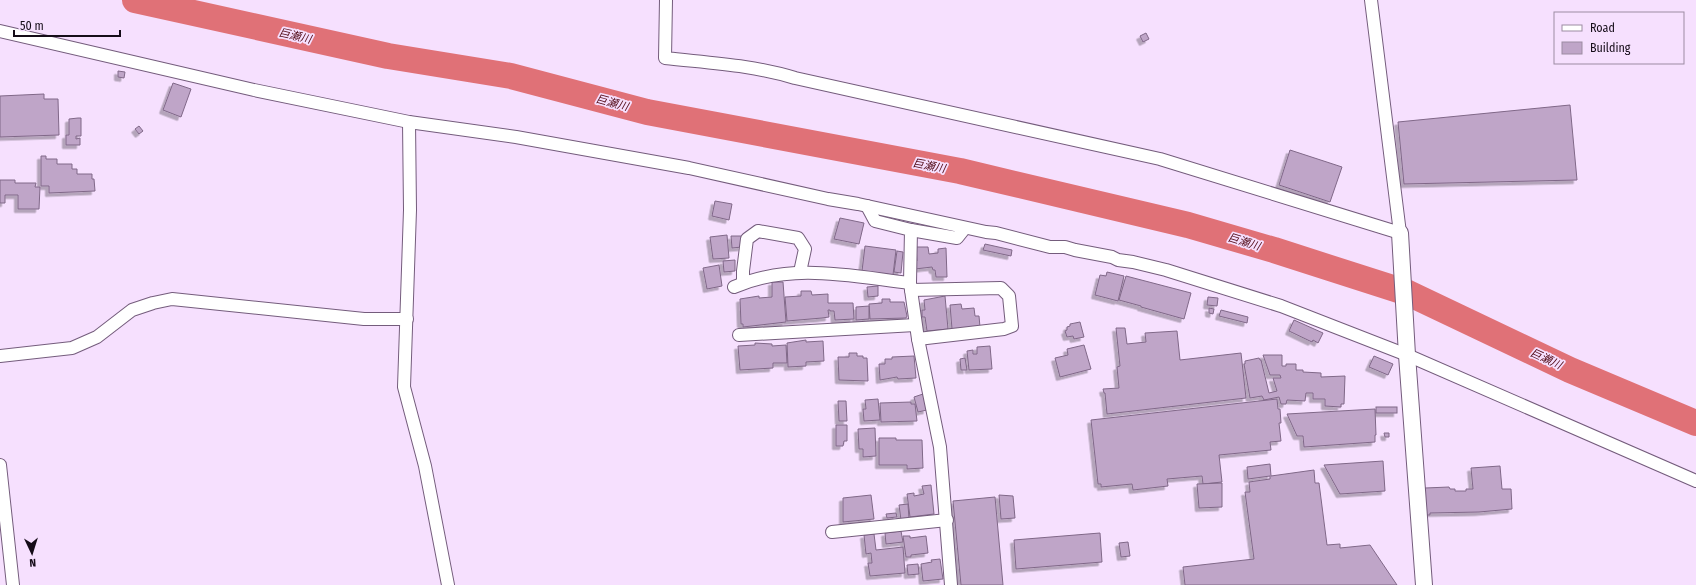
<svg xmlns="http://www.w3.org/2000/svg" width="1696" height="585" viewBox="0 0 1696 585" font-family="'Fira Sans Condensed','Noto Sans JP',sans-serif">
	<defs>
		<filter id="shadow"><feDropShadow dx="-3.5" dy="3.5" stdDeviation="0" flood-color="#0004"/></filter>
	</defs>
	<rect width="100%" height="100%" fill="#f6e0fe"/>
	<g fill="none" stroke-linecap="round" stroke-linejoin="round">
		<polyline stroke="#e07177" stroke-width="26" points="135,0 388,56 511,76 647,112 960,171 1188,225 1274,250 1408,293 1570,370 1696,423"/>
	</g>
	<g fill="#bfa5c8" stroke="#806888" filter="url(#shadow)">
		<polygon points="1146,33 1149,39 1143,42 1140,36"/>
		<polygon points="118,71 125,72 124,78 118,77"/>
		<polygon points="173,83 191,89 181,117 163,110"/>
		<polygon points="44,94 44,99 58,99 59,135 0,137 0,96"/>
		<polygon points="1570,105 1577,180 1404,184 1398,122"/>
		<polygon points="78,118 81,118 81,136 76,136 76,139 80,138 80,145 66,145 66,135 69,135 69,119"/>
		<polygon points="139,126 143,131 139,134 135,129"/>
		<polygon points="1290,150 1342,167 1330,202 1279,185"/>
		<polygon points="41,156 46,156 46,159 57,159 57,164 72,164 72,169 77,169 77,174 92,174 92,179 94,179 95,191 49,193 49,186 41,186"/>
		<polygon points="0,180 15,180 15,183 36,183 35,187 40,187 39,209 18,209 18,195 5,195 5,203 0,203"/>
		<polygon points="715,201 732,204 729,220 712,216"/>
		<polygon points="840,218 864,223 859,244 834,239"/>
		<polygon points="727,235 729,258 713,259 710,237"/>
		<polygon points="731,236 741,236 742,247 732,248"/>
		<polygon points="985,244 1012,250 1011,256 983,250"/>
		<polygon points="865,246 896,250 893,275 862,271"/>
		<polygon points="916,247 928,247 929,254 938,253 938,249 946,248 947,277 936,277 935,270 933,270 932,267 915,269 915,261 917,261"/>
		<polygon points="897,251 903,252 901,273 894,272"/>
		<polygon points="735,260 735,271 724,272 723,261"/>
		<polygon points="719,265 722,286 707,289 703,268"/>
		<polygon points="1107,272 1124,276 1118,301 1095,295 1100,275 1106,276"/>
		<polygon points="1126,276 1191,293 1184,319 1141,307 1141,306 1119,300"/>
		<polygon points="772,282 783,282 786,322 743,327 743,324 741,324 740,299 759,296 759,298 772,297"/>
		<polygon points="878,286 878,296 868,297 867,287"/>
		<polygon points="801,291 811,291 812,295 828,294 828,303 853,303 854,319 835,320 834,311 830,311 830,310 828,310 829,317 822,318 787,321 785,297 801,296"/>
		<polygon points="945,296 948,329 927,331 925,317 922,317 922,310 925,310 924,300"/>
		<polygon points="1208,297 1218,298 1217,306 1207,305"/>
		<polygon points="882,299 890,299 890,302 904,302 907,316 906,318 870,319 869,304 882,303"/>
		<polygon points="961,304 962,309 974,308 975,316 979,316 980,327 952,329 950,305"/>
		<polygon points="869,306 869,319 856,320 856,307"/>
		<polygon points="1209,308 1214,309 1213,314 1209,313"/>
		<polygon points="1221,310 1248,317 1247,323 1219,316"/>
		<polygon points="1294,320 1323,333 1318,343 1313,340 1312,342 1289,331"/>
		<polygon points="1080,322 1084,337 1074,339 1073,336 1067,337 1065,331 1067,330 1067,327 1070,326 1070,324"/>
		<polygon points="1116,328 1125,328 1127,344 1146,342 1145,333 1177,331 1180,360 1241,353 1246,398 1107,414 1105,393 1104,393 1103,389 1119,388 1117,367 1120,366"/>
		<polygon points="806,340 806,342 823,341 824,361 806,362 806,366 788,367 787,343"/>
		<polygon points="755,343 772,344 772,346 786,345 787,363 773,363 773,368 740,370 738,346 755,345"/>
		<polygon points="1084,345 1091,369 1060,377 1055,358 1068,355 1067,349"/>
		<polygon points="990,346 992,369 969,370 967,351 973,350 973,354 977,354 977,347"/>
		<polygon points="849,353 857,353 857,356 863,356 863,358 867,358 868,381 839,380 838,357 849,357"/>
		<polygon points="1263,355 1282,355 1282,366 1286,366 1286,364 1296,364 1296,370 1303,370 1303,372 1321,373 1321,377 1345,376 1344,404 1341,404 1341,407 1325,406 1325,399 1313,399 1313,393 1306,393 1305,401 1287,400 1286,404 1281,404 1279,397 1264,400 1262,396 1250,398 1244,364 1245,364 1245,361 1259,358 1260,360 1261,360 1269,393 1277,391 1273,378 1281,378 1280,375 1270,375"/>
		<polygon points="914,356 916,378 898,379 897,377 880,380 879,364 885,364 885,359 892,359 892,357"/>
		<polygon points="1374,356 1393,364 1388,375 1369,367"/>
		<polygon points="965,358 967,370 961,370 960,359"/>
		<polygon points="923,394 927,410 918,412 914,397"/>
		<polygon points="878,399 880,420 864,421 863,409 866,409 865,400"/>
		<polygon points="1277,399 1278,409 1280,409 1281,423 1279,423 1281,441 1270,442 1271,450 1219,455 1222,482 1203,484 1202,476 1167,479 1168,486 1133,490 1132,484 1101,487 1101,484 1098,484 1091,420"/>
		<polygon points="838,401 846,401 847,421 839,421"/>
		<polygon points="911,402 911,404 915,404 917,421 881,422 880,403"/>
		<rect x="1376" y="407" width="21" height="6"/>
		<polygon points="1375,409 1376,435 1375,435 1375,442 1304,447 1303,436 1297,436 1287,414"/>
		<polygon points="836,425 847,425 847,441 844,441 843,446 836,446"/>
		<polygon points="875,428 876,456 863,457 863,449 859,449 858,429"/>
		<polygon points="1384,433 1389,433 1389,437 1385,437"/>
		<polygon points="879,438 896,438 896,440 922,440 923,468 907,469 907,465 879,465"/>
		<polygon points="1383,461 1385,491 1340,494 1324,465"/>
		<polygon points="1270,464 1271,476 1314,470 1315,483 1319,483 1327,545 1340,544 1340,548 1370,545 1397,585 1185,585 1183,567 1254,559 1245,492 1250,492 1249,482 1270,479 1270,476 1248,479 1247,467"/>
		<polygon points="1500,466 1502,489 1511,489 1512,509 1479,512 1430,513 1430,515 1426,515 1425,488 1449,487 1450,489 1455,489 1455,491 1466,491 1466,489 1473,489 1471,468"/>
		<polygon points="1222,483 1222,507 1199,508 1197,484"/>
		<polygon points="931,485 934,514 910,517 907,494 914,493 914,496 924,494 922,486"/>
		<polygon points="871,495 874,519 843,522 843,498"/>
		<polygon points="999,495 1013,496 1015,518 1001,519"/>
		<polygon points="995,497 1003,585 961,585 953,501"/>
		<polygon points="908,504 909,519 901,520 899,505"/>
		<polygon points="896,513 897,517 887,518 886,514"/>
		<polygon points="901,531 903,542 886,544 885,533"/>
		<polygon points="1100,533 1102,562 1016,569 1014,540"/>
		<polygon points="874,534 876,550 903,547 905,573 870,576 868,563 872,563 871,553 866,554 864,535"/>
		<polygon points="903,536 910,536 910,538 926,536 928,553 911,555 911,557 906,557"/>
		<polygon points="1128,542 1130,556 1121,557 1119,543"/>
		<polygon points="940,559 943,579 923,581 921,564 932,562 931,560"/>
		<polygon points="918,564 919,574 908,575 907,565"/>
	</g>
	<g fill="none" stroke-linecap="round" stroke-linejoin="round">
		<g stroke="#745c7c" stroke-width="14">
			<g id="street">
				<path d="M666 0 665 58C709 63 753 65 795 78L1160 159 1400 233 1371 0"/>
				<polyline points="0,31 254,90 409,122 516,137 689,168 828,199 858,204 986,232 996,233 1050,247 1065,247 1075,250 1112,257 1118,260 1133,262 1166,270 1281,306 1407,355 1696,481"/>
				<polyline points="409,122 410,210 404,387 425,466 448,585"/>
				<polyline points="867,206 875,221 911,230 910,283 918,339 940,447 951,585"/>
				<polyline points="911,230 957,238 965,228"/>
				<polyline points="743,283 743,271 747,239 758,231 798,238 805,249 800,272"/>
				<path d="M734 287C792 262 850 276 910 283"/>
				<polyline points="911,290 1001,288 1009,296 1012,326 1004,329 918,339"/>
				<polyline points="739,335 915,325"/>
				<polyline points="0,356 72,348 97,337 132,310 153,303 172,299 364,319 407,319"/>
				<polyline points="0,465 13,585"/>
				<polyline points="832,532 947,520"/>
			</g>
		</g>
		<g stroke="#745c7c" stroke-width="18">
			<polyline id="secondary" points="1400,233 1407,355 1424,585"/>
		</g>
		<use href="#street" stroke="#fff" stroke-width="12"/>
		<use href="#secondary" stroke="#fff" stroke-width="16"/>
	</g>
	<g text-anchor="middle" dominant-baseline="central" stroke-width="3.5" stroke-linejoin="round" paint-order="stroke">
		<g font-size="11" font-style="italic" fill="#510a16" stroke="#f6e0fe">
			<text transform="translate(295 36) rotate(13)">巨瀬川</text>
			<text transform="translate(612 103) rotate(15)">巨瀬川</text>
			<text transform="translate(929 166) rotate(11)">巨瀬川</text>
			<text transform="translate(1244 242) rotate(17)">巨瀬川</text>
			<text transform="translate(1546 359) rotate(25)">巨瀬川</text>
		</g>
	</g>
	<rect x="1554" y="12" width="130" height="52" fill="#f6e0fe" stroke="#9c8ba2"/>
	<rect x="1562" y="25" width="20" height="6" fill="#ffffff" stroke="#9c8ba2"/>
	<text x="1590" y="32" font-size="12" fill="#150c18">Road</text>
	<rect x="1562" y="42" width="20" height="12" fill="#bfa5c8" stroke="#9c8ba2"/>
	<text x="1590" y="52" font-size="12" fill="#150c18">Building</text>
	<g transform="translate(32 553) rotate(176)" stroke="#f6e0fe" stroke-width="3" paint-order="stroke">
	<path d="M0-3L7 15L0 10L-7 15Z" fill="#150c18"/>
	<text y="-6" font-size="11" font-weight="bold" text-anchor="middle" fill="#150c18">N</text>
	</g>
	<path d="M14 30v6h106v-6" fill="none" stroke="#150c18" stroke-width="2"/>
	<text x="20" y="30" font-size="12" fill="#150c18" stroke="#f6e0fe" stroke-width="3" paint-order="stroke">50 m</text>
</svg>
